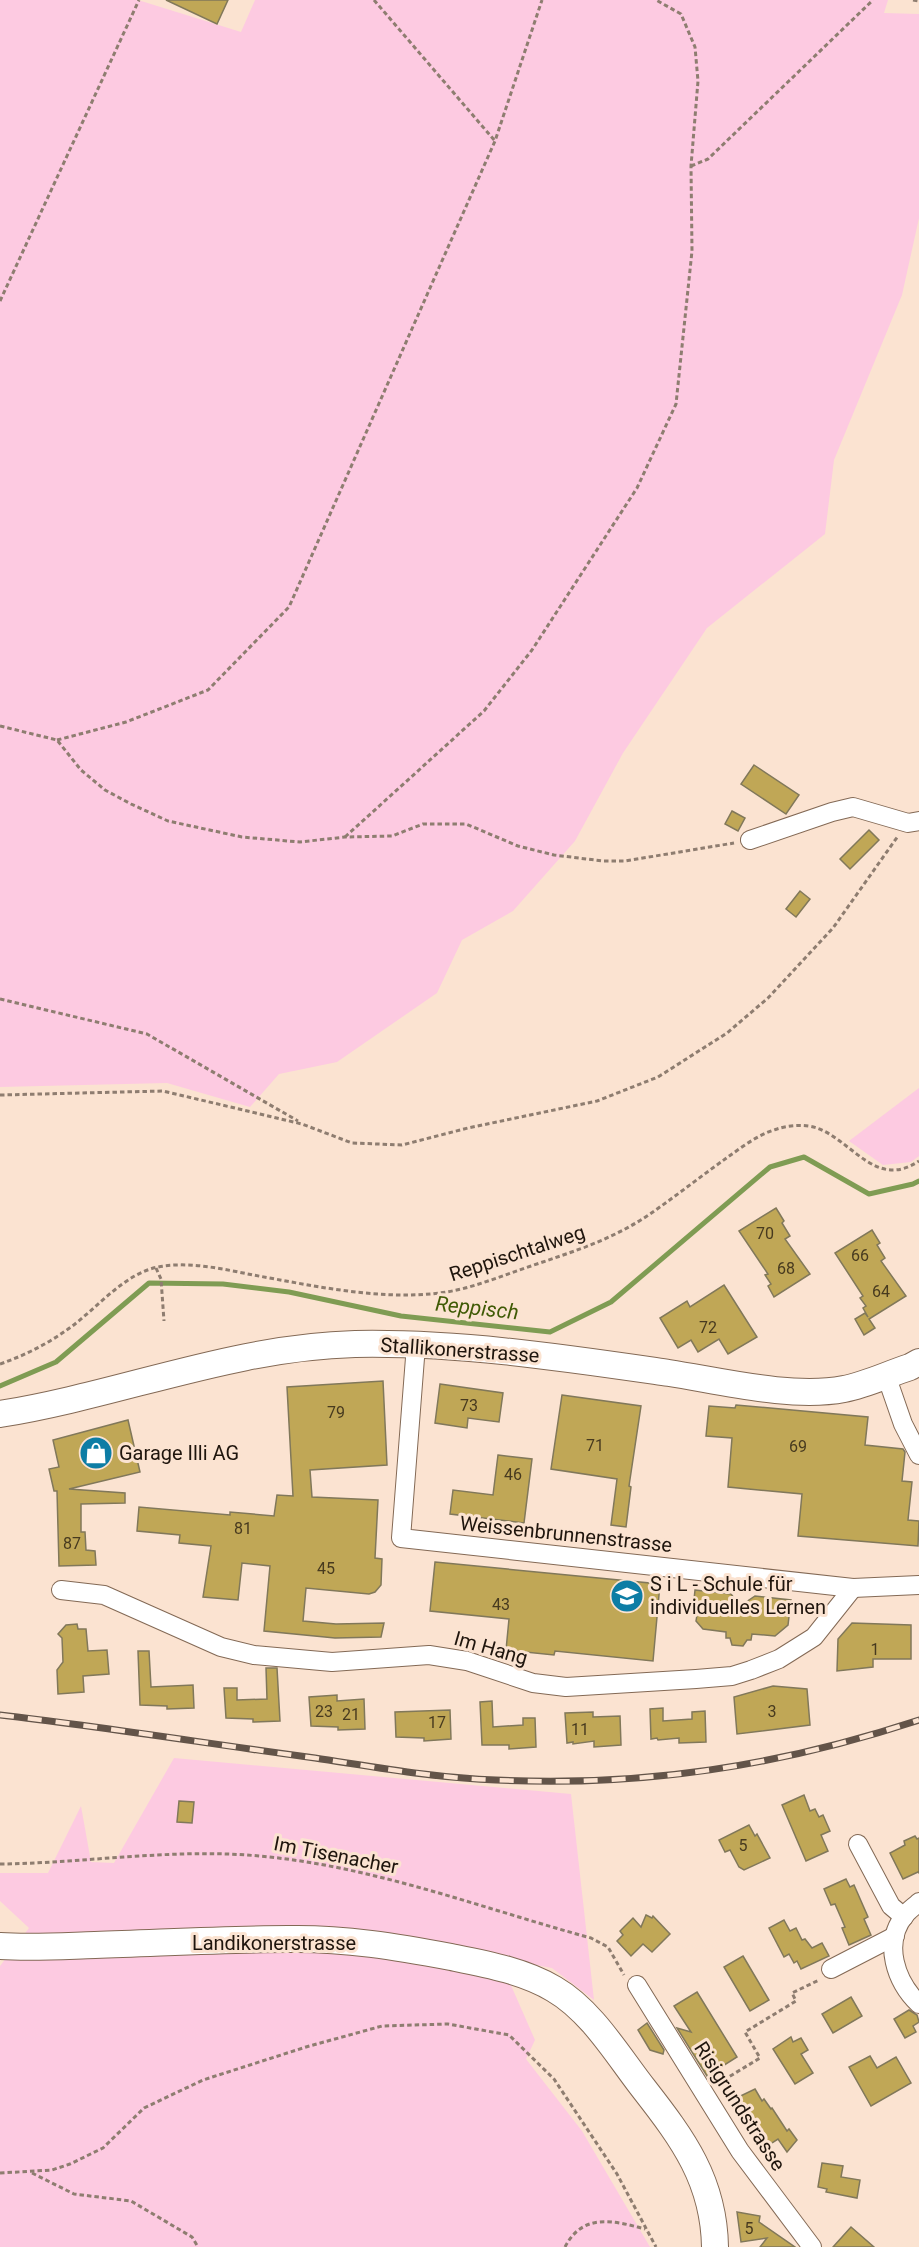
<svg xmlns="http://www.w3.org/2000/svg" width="919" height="2247" viewBox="0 0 919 2247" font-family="Roboto,sans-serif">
	<rect width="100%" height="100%" fill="#fbe3d1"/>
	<g fill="#fdcae1">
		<polygon points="0,0 138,0 241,32 255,0 888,0 884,13 919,14 919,218 902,295 834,460 825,534 707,628 623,753 575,841 513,911 462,940 437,993 337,1062 279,1074 250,1107 167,1083 0,1087"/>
		<polygon points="919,1088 919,1156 911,1162 883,1165 849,1141"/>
		<polygon points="174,1758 571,1794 594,2000 552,1968 499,1958 535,2040 526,2059 582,2131 650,2247 0,2247 0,1966 29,1928 0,1901 0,1873 48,1873 81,1806 91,1862 114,1863"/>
	</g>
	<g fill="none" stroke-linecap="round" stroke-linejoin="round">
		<polyline stroke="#7f9c53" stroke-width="5" points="0,1386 56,1362 149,1283 223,1284 289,1292 401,1316 550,1332 611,1302 770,1167 804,1157 869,1194 913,1184 919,1181"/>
	</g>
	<g fill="#c0a756" stroke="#81785a" stroke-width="1.5">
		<polygon points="166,0 228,0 217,24"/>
		<polygon points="754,765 799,795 786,814 741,784"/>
		<polygon points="732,811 745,818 738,831 725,824"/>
		<polygon points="869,830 879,840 850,869 840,859"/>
		<polygon points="800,891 810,899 796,917 786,909"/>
		<polygon points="776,1208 784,1221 782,1223 790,1236 785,1239 810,1274 774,1297 768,1286 771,1284 765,1275 768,1274 739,1231"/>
		<polygon points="872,1230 880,1243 877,1245 885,1258 881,1261 906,1296 869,1319 875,1328 864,1335 855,1319 865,1313 868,1317 863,1308 866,1306 860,1298 863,1296 835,1253"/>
		<polygon points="724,1285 757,1337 728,1354 719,1339 698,1352 691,1340 678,1348 660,1318 687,1301 690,1307"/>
		<polygon points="383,1381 387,1465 310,1470 312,1497 378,1500 375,1558 382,1559 381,1585 375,1592 369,1594 306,1588 303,1621 336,1624 384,1623 381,1637 335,1638 264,1631 270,1566 242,1563 238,1600 203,1597 211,1546 179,1543 180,1535 137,1531 139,1507 230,1515 230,1512 274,1516 277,1495 293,1496 287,1387"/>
		<polygon points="440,1384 503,1393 499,1422 468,1418 467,1428 435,1423"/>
		<polygon points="562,1395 641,1406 629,1486 631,1487 626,1527 611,1525 617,1479 551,1469"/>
		<polygon points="736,1405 868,1417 865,1445 903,1449 905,1452 902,1481 912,1482 908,1520 919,1521 918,1546 798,1536 802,1494 728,1487 732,1438 706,1436 709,1406 735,1408"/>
		<polygon points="128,1420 140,1472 69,1489 125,1493 125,1503 81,1504 81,1532 85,1532 86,1550 95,1551 96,1565 59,1566 57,1491 54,1491 49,1469 59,1467 53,1440"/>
		<polygon points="498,1455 532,1459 524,1523 450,1514 453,1490 493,1495"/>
		<polygon points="435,1562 660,1584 653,1661 555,1651 554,1655 506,1650 509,1619 430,1611"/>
		<polygon points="695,1590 731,1594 740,1606 755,1596 791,1600 788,1625 775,1636 752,1634 751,1640 747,1640 743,1646 732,1645 730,1638 726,1638 726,1632 703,1629 696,1621 697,1615 693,1609"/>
		<polygon points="852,1623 911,1625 911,1659 873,1659 873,1667 837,1671 838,1639"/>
		<polygon points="77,1624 78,1629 86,1629 88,1651 107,1650 109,1674 83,1676 84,1692 58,1694 57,1670 63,1662 62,1638 58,1634 66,1625"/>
		<polygon points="138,1651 149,1651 151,1687 193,1685 194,1708 167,1709 167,1706 140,1705"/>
		<polygon points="266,1668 277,1668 280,1721 253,1722 253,1719 226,1718 224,1688 237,1688 237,1700 267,1699"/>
		<polygon points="773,1686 807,1689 810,1725 737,1734 734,1697"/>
		<polygon points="337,1695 337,1701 364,1699 365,1729 338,1730 338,1727 311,1726 309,1697"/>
		<polygon points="492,1701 493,1727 523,1725 523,1718 535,1718 536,1747 509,1749 509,1745 482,1745 480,1702"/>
		<polygon points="663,1708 663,1721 692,1719 692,1712 705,1711 706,1742 679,1743 679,1738 658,1740 657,1738 651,1739 650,1709"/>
		<polygon points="450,1710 451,1739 424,1741 424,1738 396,1737 395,1712"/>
		<polygon points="593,1712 593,1717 620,1716 621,1745 594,1747 594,1741 573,1744 573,1742 567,1743 565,1713"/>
		<polygon points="804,1795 810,1811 815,1809 819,1817 823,1815 830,1831 821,1835 828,1851 806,1861 782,1805"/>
		<polygon points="179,1801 194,1802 192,1823 177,1822"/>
		<polygon points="749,1825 755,1836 757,1834 770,1858 744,1870 739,1867 730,1850 725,1852 719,1840"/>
		<polygon points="915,1836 917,1839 919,1838 919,1873 918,1872 903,1879 890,1853 905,1845 904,1841"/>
		<polygon points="846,1879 850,1887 854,1885 868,1917 864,1919 871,1935 849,1945 842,1928 845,1927 835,1904 831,1905 824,1889"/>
		<polygon points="646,1915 652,1918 653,1916 670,1934 652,1952 643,1944 631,1956 617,1941 623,1935 620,1931 633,1918 641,1927"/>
		<polygon points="784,1920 790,1931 796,1928 802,1940 805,1939 812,1948 822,1943 829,1956 801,1969 797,1961 794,1963 789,1954 784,1957 769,1928"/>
		<polygon points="743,1956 769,2000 750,2011 724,1967"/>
		<polygon points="697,1992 737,2057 707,2076 677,2028 691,2032 674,2006"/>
		<polygon points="851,1997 862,2016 833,2033 822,2014"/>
		<polygon points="909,2010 917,2015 919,2022 913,2026 916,2032 905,2038 894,2019"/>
		<polygon points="647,2023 664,2050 663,2054 650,2050 638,2030"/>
		<polygon points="791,2037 793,2042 801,2038 808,2050 801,2054 813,2073 795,2084 773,2049"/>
		<polygon points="870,2056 877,2068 896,2057 911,2083 871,2106 849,2067"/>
		<polygon points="755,2089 762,2101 764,2099 771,2109 772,2108 787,2131 789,2129 797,2140 787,2152 778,2139 761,2150 730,2101"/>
		<polygon points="822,2163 843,2166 841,2177 860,2180 857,2198 826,2192 827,2189 818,2187"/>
		<polygon points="737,2212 760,2216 759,2222 795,2247 760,2247 767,2238 741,2242"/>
		<polygon points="851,2227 874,2247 833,2247"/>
	</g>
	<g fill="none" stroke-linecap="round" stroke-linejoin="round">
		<g stroke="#836955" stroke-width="20">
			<g id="street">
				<polyline points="750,840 832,812 853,807 908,823 919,821"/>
				<polyline points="416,1345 401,1538 853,1588 919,1585"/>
				<polyline points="886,1375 903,1424 919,1455"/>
				<polyline points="61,1590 104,1595 221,1647 254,1655 332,1662 429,1655 467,1661 533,1683 566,1687 696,1679 732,1676 751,1670 779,1659 814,1637 853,1588"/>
				<polyline points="858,1844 891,1906 904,1917"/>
				<path d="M919 1902C915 1906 909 1910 905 1915 882 1943 896 1982 919 2004"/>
				<polyline points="831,1969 895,1936"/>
				<polyline points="637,1985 740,2151 812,2247"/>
			</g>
		</g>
		<g stroke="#836955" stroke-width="28">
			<g id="secondary">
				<path d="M0 1414C119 1395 233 1347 355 1344 460 1342 565 1358 669 1373 721 1381 792 1399 844 1389 866 1385 888 1374 910 1367L919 1362"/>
				<path d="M0 1946C32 1948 63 1946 95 1945 160 1943 225 1939 289 1939 344 1938 398 1947 451 1957 486 1964 524 1971 554 1989 592 2011 618 2056 644 2089 683 2139 714 2181 715 2247"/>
			</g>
		</g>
		<g stroke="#8e7d70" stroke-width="3" stroke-dasharray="4.5 3" stroke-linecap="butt">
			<polyline points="374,0 495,141"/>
			<polyline points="913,0 919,1"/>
			<polyline points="691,166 708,159 873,0"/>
			<polyline points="0,301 139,0"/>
			<polyline points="0,726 57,740 81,770 105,790 131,804 168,821 242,837 300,842 345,837 392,836 423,824 466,824 518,846 554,855 603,861 625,861 734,843"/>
			<polyline points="57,740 126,722 208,690 289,607 495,141 542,0"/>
			<polyline points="345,837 484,711 532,650 637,488 676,404 692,251 691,166 698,81 695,47 681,14 656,0"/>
			<polyline points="0,999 147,1034 298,1121"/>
			<polyline points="0,1095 163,1091 302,1124 352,1143 402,1145 468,1128 597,1101 658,1077 727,1033 768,998 833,928 898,836"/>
			<polyline points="156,1268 161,1279 164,1321"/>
			<path d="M0 1364C26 1355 49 1343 71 1327 98 1307 124 1274 158 1267 189 1261 223 1269 253 1275 321 1287 402 1306 469 1287 490 1281 510 1273 531 1266 572 1252 611 1240 647 1216 672 1199 696 1180 721 1162 738 1150 756 1135 777 1129 789 1125 805 1124 817 1128 853 1141 876 1190 919 1161"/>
			<path d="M0 1864C86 1863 173 1848 259 1856 373 1866 481 1908 591 1938L608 1947 624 1975"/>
			<polyline points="717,2084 760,2058 745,2032 796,2001 792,1993 819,1980"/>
			<polyline points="0,2173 52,2170 70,2164 103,2148 144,2108 203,2080 306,2047 382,2026 448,2024 509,2035 554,2079 617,2174 656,2247"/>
			<polyline points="32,2173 74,2194 131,2201 192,2237 198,2247"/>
			<path d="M565 2247C583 2212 615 2221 645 2229"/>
		</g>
		<use href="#street" stroke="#fff" stroke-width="18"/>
		<use href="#secondary" stroke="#fff" stroke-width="26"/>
		<g stroke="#635449" stroke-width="7">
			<path id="rail" d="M0 1715C105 1727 210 1744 315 1758 375 1767 435 1778 496 1780 643 1787 779 1766 919 1720"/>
		</g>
		<use href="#rail" stroke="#fbe3d1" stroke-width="4.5" stroke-dasharray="14" stroke-linecap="butt"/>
	</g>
	<defs>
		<g id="shop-disc" transform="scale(1.725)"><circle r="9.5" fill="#0d7da5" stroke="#fbe3d1"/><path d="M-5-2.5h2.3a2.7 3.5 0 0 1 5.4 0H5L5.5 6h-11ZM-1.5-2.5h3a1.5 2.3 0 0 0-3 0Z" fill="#fff"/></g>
		<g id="school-disc" transform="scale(1.725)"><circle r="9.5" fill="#0d7da5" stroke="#fbe3d1"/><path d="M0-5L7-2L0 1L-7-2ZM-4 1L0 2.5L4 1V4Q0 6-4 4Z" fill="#fff"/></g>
	</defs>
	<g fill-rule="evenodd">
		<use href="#shop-disc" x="96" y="1453"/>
		<use href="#school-disc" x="627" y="1596"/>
	</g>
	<g text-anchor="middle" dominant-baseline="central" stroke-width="6" stroke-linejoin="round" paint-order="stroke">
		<g font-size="16" fill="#473a1f">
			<text x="765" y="1233">70</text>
			<text x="860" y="1255">66</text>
			<text x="786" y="1268">68</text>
			<text x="881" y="1291">64</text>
			<text x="708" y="1327">72</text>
			<text x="469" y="1405">73</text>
			<text x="336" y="1412">79</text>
			<text x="595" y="1445">71</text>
			<text x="798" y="1446">69</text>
			<text x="513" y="1474">46</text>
			<text x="243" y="1528">81</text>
			<text x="72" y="1543">87</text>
			<text x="326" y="1568">45</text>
			<text x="501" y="1604">43</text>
			<text x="875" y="1649">1</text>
			<text x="324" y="1711">23</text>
			<text x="772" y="1711">3</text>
			<text x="351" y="1714">21</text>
			<text x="437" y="1722">17</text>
			<text x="580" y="1729">11</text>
			<text x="743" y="1845">5</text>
			<text x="749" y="2228">5</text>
		</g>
		<g font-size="20" fill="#1f150d" stroke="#fbe3d1">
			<text transform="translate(517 1253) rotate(-18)">Reppischtalweg</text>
			<text transform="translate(460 1350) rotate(4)">Stallikonerstrasse</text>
			<text transform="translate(566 1534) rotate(6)">Weissenbrunnenstrasse</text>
			<text transform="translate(491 1648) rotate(16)">Im Hang</text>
			<text transform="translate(336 1855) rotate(11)">Im Tisenacher</text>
			<text x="274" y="1943">Landikonerstrasse</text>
			<text transform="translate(740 2106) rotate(57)">Risigrundstrasse</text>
		</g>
		<g font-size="20" fill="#1f150d" stroke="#fbe3d1" text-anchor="start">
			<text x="119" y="1453">Garage Illi AG</text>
			<text x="650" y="1584">S i L - Schule für<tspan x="650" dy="23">individuelles Lernen</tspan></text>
		</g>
		<g font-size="21" font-style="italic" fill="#3f5a05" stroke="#fbe3d1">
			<text transform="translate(477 1308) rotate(6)">Reppisch</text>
		</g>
	</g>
</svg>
